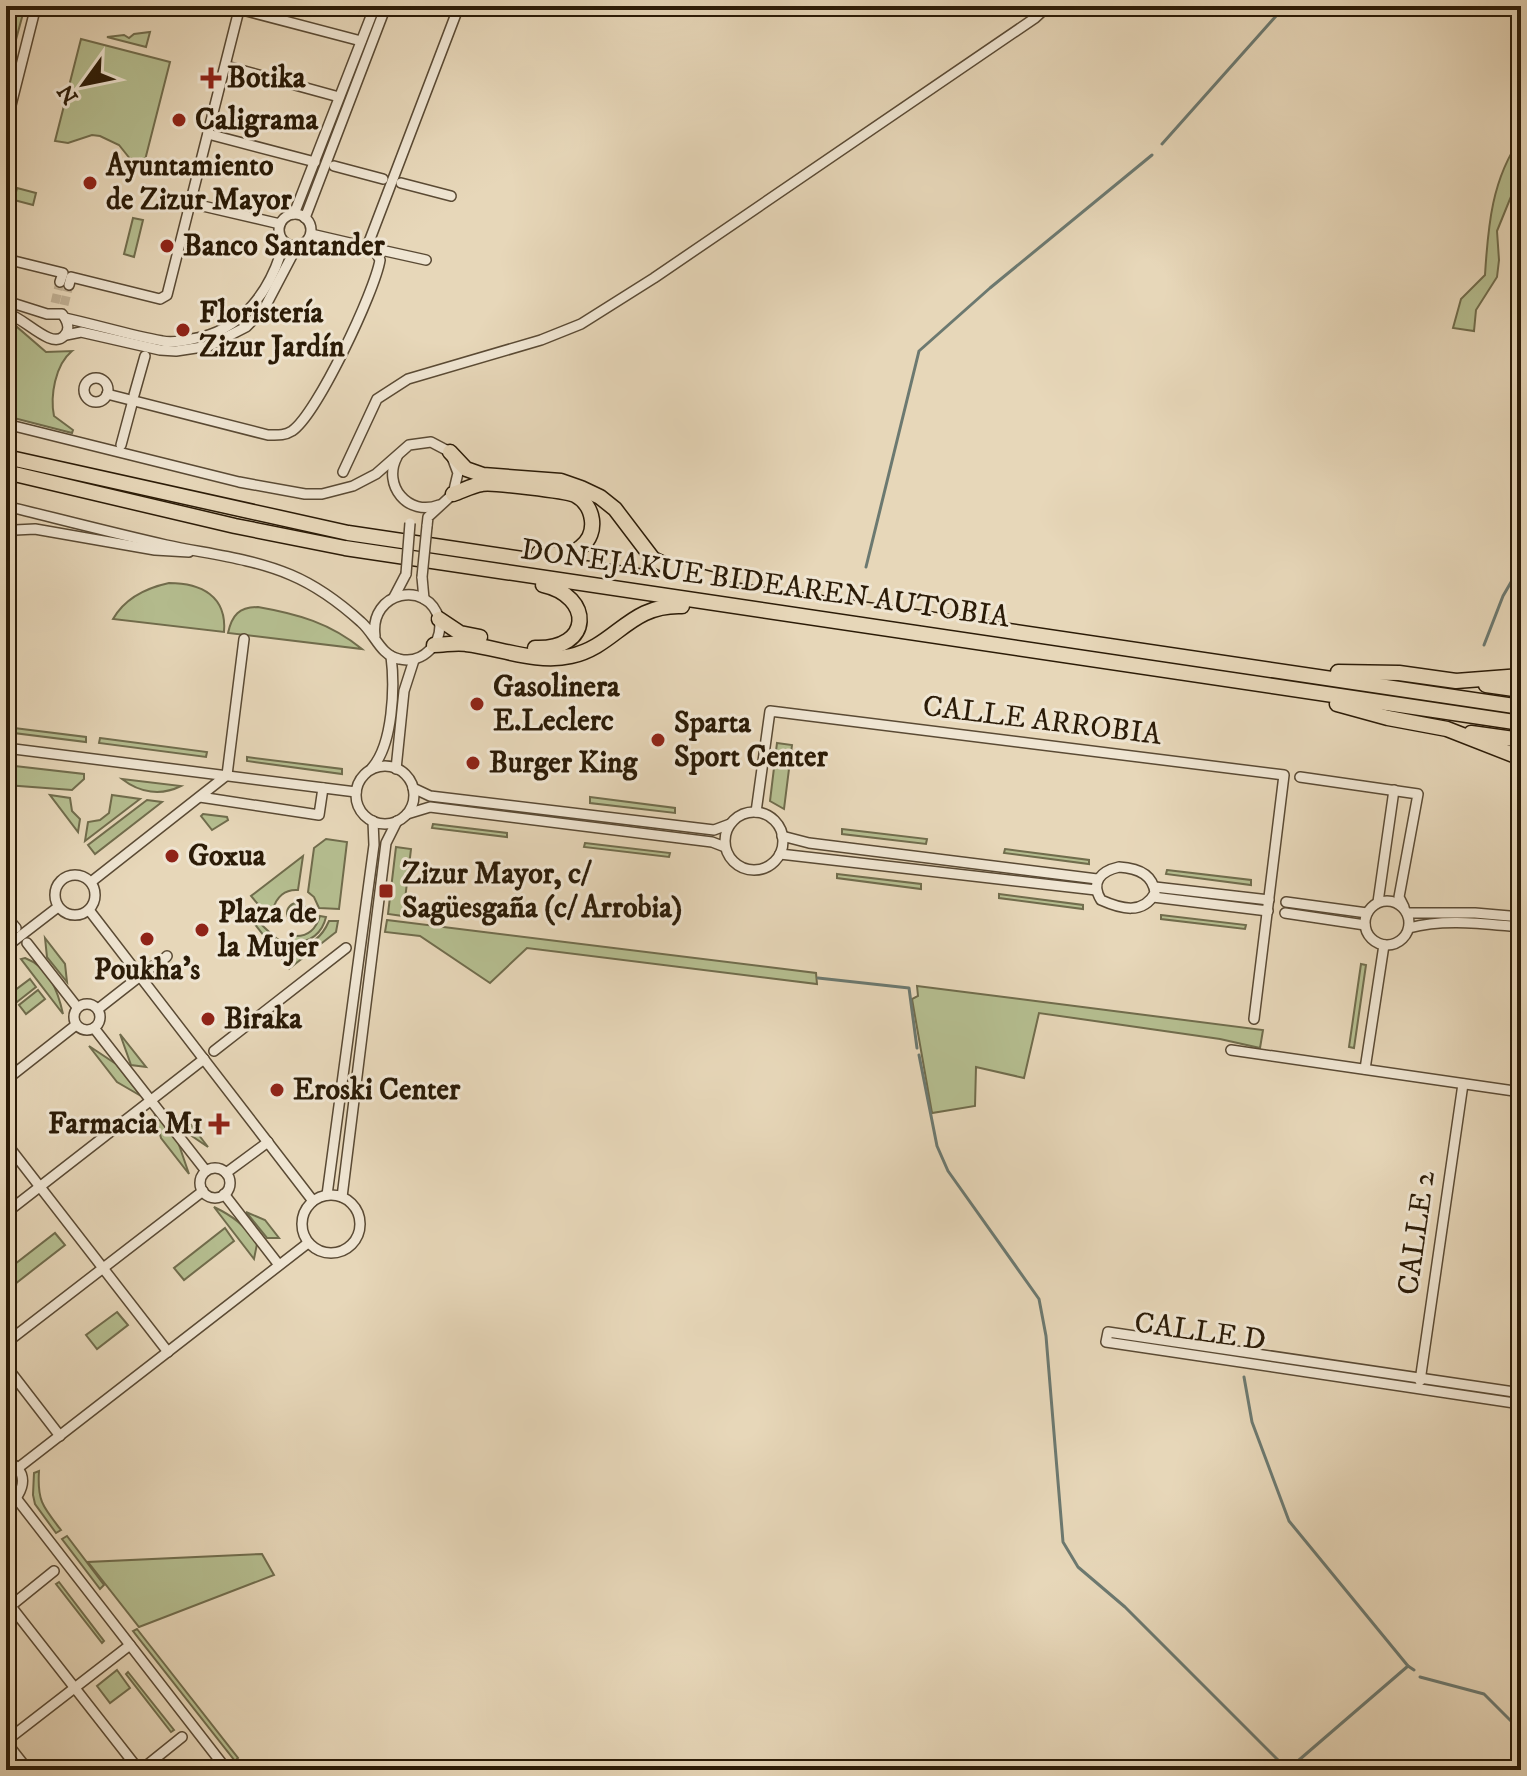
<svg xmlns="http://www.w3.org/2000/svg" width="1527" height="1776" viewBox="0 0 1527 1776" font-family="'IM FELL DW Pica',serif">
	<rect width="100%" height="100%" fill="#e7d7b9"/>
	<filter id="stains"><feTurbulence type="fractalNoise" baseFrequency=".0025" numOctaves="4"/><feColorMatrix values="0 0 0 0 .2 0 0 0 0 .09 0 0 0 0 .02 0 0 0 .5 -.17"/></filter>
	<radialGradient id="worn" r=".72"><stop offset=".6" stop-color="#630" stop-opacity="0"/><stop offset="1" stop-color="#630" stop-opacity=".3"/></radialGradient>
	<g fill="#b5be90" stroke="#706c4c" stroke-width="2">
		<polygon points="6,6 25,6 6,77"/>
		<polygon points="150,32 146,47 107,37 124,35 129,38 134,34"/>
		<polygon points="81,39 170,62 144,164 131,160 119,145 100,136 92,135 68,143 55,141"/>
		<path d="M1521 138V172L1497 231 1499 260 1497 277 1476 310 1474 331 1453 328 1461 299 1485 275C1488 226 1492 178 1521 138Z"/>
		<polygon points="17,188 36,193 33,205 14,200"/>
		<polygon points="133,218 143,220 134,257 124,254"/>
		<path d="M6 323 17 327 46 352 72 351C55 365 50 396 54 416L73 430 72 433 6 416Z"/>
		<path d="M169 583C201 583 227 596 224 632L113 619C125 598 146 588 169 583Z"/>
		<path d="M258 607C298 614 330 623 362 649L228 633C232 615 239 607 258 607Z"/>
		<polygon points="6,727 86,737 86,742 6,732"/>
		<polygon points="100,738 207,752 206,757 99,743"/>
		<polygon points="777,743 792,745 784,809 770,801"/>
		<polygon points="247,757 342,769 342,774 247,761"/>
		<polygon points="6,765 84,774 84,779 72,790 6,785"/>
		<path d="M122 779 181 786C161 796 140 793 122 779Z"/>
		<polygon points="50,795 70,798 72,811 80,819 78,832"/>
		<polygon points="112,795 140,799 85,841 88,822 100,820 109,813"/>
		<polygon points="590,797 675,808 675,813 590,803"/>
		<polygon points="147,800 162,802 95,854 88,845"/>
		<polygon points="203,814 227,817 228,820 212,830 201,816"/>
		<polygon points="433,824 507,833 507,837 432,828"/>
		<polygon points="842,829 927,839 926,844 842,834"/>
		<polygon points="326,839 347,842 339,909 319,908 314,897 308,892 314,848"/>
		<polygon points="585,843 670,853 669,857 584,847"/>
		<polygon points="396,847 411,849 403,916 388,914"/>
		<polygon points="1005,849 1089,860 1089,864 1004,853"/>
		<path d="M303 856 298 890C285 889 276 897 273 910L262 909 251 896Z"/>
		<polygon points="1167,870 1251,880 1251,885 1166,874"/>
		<polygon points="837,874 921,884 921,889 837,878"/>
		<polygon points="999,894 1083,905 1083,909 999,898"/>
		<circle cx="297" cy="913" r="10"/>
		<path d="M246 913C262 921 269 936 285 944L283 960Z"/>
		<polygon points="1161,915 1246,925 1245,929 1161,919"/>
		<path d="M320 916 326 917C322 934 310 942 293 943L294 936C308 937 316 929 320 916Z"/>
		<polygon points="387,920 816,973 817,984 527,948 490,983 420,936 385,932"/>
		<path d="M329 921H338L336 932 290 968 293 946C310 947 322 937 329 921Z"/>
		<polygon points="45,938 65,964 67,982 47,957"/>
		<path d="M25 958C49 967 58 991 63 1014L21 959Z"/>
		<polygon points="1361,964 1366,965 1354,1048 1349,1047"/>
		<polygon points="30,979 36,987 17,1002 10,994"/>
		<polygon points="917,986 1263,1030 1260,1048 1220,1039 1039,1013 1024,1078 976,1067 975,1106 932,1113 912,999 918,996"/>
		<polygon points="38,990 45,999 26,1014 19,1005"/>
		<polygon points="120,1034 146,1067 131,1065"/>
		<polygon points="89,1046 116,1064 141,1096 117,1082"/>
		<polygon points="154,1111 178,1142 189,1174 161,1138"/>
		<polygon points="182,1113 208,1147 180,1128"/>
		<path d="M214 1207C233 1216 246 1226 257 1244L254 1259Z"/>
		<polygon points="246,1212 265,1220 279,1238 267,1238"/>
		<polygon points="225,1228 234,1241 184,1280 174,1268"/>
		<polygon points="55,1233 65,1245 15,1284 6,1271"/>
		<polygon points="117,1312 128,1325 97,1349 86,1335"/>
		<path d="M39 1471C37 1501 43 1507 61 1530L56 1533 35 1504 33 1495 34 1473Z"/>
		<polygon points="67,1536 104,1585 100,1589 62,1539"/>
		<polygon points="262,1554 274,1575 139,1627 88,1562"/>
		<polygon points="59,1582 104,1641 102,1643 56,1584"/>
		<polygon points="137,1629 238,1758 235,1761 133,1631"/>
		<polygon points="117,1670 130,1688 110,1703 97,1686"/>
		<polygon points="128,1672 174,1730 171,1732 126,1674"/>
	</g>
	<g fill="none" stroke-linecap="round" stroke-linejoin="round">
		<g stroke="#6c7970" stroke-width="3">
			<polyline points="1162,144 1285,6"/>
			<polyline points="866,567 919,351 990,288 1152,155"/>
			<polyline points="1484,645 1503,596 1521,565"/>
			<polyline points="818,978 909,988 917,1048"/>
			<polyline points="919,1055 937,1146 948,1171 1039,1299 1046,1336 1063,1542 1078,1567 1125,1607 1280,1762 1292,1766 1408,1666"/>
			<polyline points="1244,1377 1252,1422 1289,1521 1408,1666 1414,1670"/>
			<polyline points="1420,1677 1484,1694 1521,1731"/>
		</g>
		<g stroke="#c1b195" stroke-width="9" stroke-dasharray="9 4.5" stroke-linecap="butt">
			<polyline points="55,303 60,282"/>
			<polyline points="64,305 69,285"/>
		</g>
		<g stroke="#5a4a34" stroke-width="12">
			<g id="minor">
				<polyline points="503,6 520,11"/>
				<polyline points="239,9 361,41"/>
				<polyline points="226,66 339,97"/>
				<polyline points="6,125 36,6"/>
				<polyline points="208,134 315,162"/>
				<polyline points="334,166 383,179"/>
				<polyline points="401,183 451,196"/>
				<polyline points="190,203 280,224"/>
				<circle cx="295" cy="230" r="16"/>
				<polyline points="294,214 375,6"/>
				<polyline points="305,218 386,6"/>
				<polyline points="367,247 459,6"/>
				<polyline points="381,250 426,260"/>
				<polyline points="6,259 63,273 60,282"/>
				<polyline points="69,285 71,277 160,299 167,295 240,6"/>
				<path d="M6 301 47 314H62L65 318C97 325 129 335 162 341 171 343 183 341 192 339 243 331 272 289 284 242"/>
				<path d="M6 313C24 317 51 350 64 336 70 330 68 324 65 318"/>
				<polyline points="66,335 81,332 160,350 176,351 209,346 246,327 264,309 297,246"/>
				<circle cx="96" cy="390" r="12"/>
				<path d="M107 394 268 435C277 435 284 436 292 431 317 414 375 291 380 260L375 251 367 247 311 234"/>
				<polyline points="134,395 145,356"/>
				<polyline points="6,424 239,482 305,494 322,494 353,486 376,474 409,445 431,442 450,452 458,473 453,494 428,517 427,526"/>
				<polyline points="121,445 132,404"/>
				<path d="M397 457C382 485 408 517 439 505"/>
				<polyline points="343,472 377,399 408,379 541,340 581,324 654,278 1035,18 1048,6"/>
				<path d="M6 506C59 519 113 533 166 545 208 554 251 558 291 575 317 586 340 603 361 622 375 634 380 655 399 659 423 665 444 642 439 619 428 579 369 591 375 636"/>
				<polyline points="6,538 15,530 35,529 155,550 189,552"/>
				<polyline points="422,577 424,599"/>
				<polyline points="394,597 406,574"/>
				<polyline points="6,748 356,792"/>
				<circle cx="385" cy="795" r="29"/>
				<path d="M372 768C393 744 395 687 391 656"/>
				<polyline points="396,769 404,691 414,660"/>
				<polyline points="1300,777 1418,794 1399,897 1404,907"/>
				<polyline points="413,788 430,796 714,830 730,824"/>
				<polyline points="200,797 319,815 323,788"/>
				<polyline points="756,812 770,711 1284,775 1254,1019"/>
				<circle cx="754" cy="841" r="29"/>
				<polyline points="407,814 430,807 712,842 725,847"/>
				<polyline points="782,836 809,843 1097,879"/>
				<polyline points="780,854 1096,890"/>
				<path d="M1119 867C1137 868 1153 874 1155 893 1143 915 1121 909 1101 900 1090 882 1101 871 1119 867Z"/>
				<circle cx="75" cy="895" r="20"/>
				<polyline points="91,882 227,775 244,639"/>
				<polyline points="1155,887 1269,900"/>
				<polyline points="1153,897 1268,911"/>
				<circle cx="1387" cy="923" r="22"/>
				<polyline points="1286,902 1367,913"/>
				<polyline points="1378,902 1394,790"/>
				<polyline points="89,910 313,1201"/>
				<polyline points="1285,913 1365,925"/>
				<polyline points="1408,913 1475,913 1521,917"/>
				<polyline points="6,916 16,928"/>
				<path d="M1409 928C1445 918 1485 924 1521 927"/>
				<polyline points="27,943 77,1007"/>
				<polyline points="6,947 58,907"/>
				<polyline points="165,958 167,956"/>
				<circle cx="87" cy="1017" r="13"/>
				<polyline points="98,1009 153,966"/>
				<polyline points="94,1028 206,1171"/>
				<polyline points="1231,1050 1521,1092"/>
				<polyline points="214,1051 346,948"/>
				<polyline points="1365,1069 1384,945"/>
				<polyline points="6,1080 76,1025"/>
				<polyline points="6,1143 168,1352"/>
				<circle cx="215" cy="1183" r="15"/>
				<polyline points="226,1173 268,1142"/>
				<polyline points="224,1194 279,1265"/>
				<polyline points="327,1195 374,845 373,821"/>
				<circle cx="331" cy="1224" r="29"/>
				<polyline points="342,1197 386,843 397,821"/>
				<polyline points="6,1213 204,1059"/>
				<polyline points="6,1343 203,1191"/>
				<polyline points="6,1366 60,1436"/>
				<polyline points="1420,1381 1463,1084"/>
				<polyline points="1521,1393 1108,1332 1106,1342 1521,1404"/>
				<path d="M6 1461C22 1466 27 1480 18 1495L6 1502"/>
				<polyline points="18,1468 308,1243"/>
				<polyline points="16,1498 227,1770"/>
				<polyline points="6,1600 139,1770"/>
				<polyline points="7,1609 54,1571"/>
				<polyline points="6,1741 130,1645"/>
				<polyline points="6,1742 28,1770"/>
				<polyline points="141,1770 182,1737"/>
			</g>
		</g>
		<g stroke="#2b1b07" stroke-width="17">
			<g id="highway">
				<polyline points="450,452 466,469 483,475 561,481 581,488 600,497 615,509 653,559 676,570 710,579"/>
				<polyline points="6,457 348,533 1521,707"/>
				<polyline points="6,472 235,526 345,548 1521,723"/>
				<path d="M453 494C462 491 473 485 482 484 492 482 567 491 575 495 594 505 599 533 581 547 570 557 553 555 539 553"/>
				<polyline points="439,619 460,633 480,637"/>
				<path d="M434 645C445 645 456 642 466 644 500 648 537 664 571 656 616 646 629 604 682 606"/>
				<path d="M535 648C593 650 593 596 543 585"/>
				<polyline points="1338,672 1399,673 1456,681 1521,676"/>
				<polyline points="1486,685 1521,690"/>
				<polyline points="1337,704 1388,718 1447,729 1521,758"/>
				<polyline points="1471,733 1521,740"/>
			</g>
		</g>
		<use href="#minor" stroke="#efe5d2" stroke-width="9"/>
		<use href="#highway" stroke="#e7d7b9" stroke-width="14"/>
		<g stroke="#5a4a34" stroke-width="12" stroke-linecap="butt">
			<g id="minor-bridge">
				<polyline points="406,574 410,523"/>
				<polyline points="422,577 427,526"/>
			</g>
		</g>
		<use href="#minor-bridge" stroke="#efe5d2" stroke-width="9"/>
	</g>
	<g fill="#8f2418" stroke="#efe5d2" stroke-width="3">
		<path d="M207 66h8v8h8v8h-8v8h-8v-8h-8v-8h8z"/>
		<circle cx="179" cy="120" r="8"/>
		<circle cx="90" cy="183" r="8"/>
		<circle cx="167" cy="246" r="8"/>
		<circle cx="183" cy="330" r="8"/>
		<circle cx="477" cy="704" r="8"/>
		<circle cx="658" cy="740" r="8"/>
		<circle cx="473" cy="763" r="8"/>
		<circle cx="172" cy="856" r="8"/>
		<rect x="378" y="883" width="16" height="16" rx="4"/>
		<circle cx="202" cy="930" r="8"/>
		<circle cx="147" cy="939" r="8"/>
		<circle cx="208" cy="1019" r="8"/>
		<circle cx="277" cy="1090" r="8"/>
		<path d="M215 1112h8v8h8v8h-8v8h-8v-8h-8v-8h8z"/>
	</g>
	<g text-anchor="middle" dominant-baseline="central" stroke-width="6" stroke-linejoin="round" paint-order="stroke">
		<g font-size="30" font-weight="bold" fill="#2b1b07" stroke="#efe5d2" text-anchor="start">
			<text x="227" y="78">Botika</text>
			<text x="195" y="120">Caligrama</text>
			<text x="106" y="166">Ayuntamiento<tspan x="106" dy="34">de Zizur Mayor</tspan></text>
			<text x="183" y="246">Banco Santander</text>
			<text x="199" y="313">Floristería<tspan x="199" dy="34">Zizur Jardín</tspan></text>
			<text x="493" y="687">Gasolinera<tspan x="493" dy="34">E.Leclerc</tspan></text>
			<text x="674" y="723">Sparta<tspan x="674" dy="34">Sport Center</tspan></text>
			<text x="489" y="763">Burger King</text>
			<text x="188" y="856">Goxua</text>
			<text x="402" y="874">Zizur Mayor, c/<tspan x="402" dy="34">Sagüesgaña (c/ Arrobia)</tspan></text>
			<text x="218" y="913">Plaza de<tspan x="218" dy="34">la Mujer</tspan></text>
			<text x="147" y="970" text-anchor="middle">Poukha's</text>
			<text x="224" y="1019">Biraka</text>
			<text x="293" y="1090">Eroski Center</text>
			<text x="203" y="1124" text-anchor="end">Farmacia M1</text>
		</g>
		<g font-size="30" fill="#2b1b07" stroke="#efe5d2">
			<text transform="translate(765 584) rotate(8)">DONEJAKUE BIDEAREN AUTOBIA</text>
			<text transform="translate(1042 721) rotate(7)">CALLE ARROBIA</text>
			<text transform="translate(1417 1233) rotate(-82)">CALLE 2</text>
			<text transform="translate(1200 1332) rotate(8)">CALLE D</text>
		</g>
	</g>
	<rect width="1527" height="1776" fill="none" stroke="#e7d7b9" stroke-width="32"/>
	<rect x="8" y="8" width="1511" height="1760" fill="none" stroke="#2b1b07" stroke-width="4"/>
	<rect x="16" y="16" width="1495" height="1744" fill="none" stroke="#2b1b07" stroke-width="2"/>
	<g transform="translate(84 84) rotate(237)" stroke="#efe5d2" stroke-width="6" paint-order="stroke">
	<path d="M0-6L14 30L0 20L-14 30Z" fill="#2b1b07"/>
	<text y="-12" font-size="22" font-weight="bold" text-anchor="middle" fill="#2b1b07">N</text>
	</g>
	<rect width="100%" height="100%" filter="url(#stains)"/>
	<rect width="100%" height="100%" fill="url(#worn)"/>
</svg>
